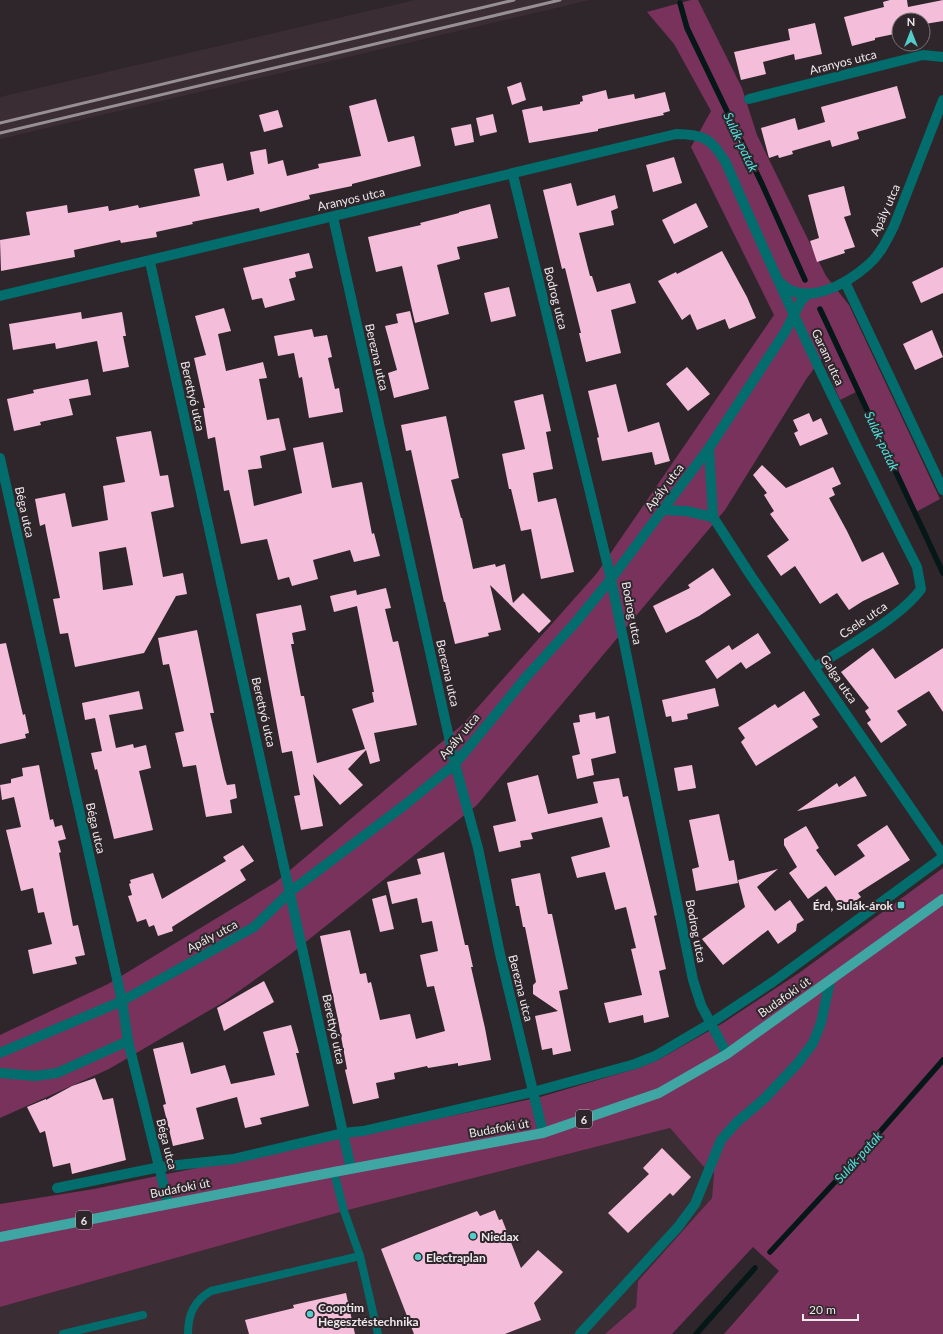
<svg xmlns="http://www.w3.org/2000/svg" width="943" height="1334" viewBox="0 0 943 1334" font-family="Lato,sans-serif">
	<rect width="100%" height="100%" fill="#2e262a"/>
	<g fill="#3b2d34">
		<polygon points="415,0 590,0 0,139 0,97"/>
		<polygon points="670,1128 703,1166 714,1173 712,1198 638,1281 636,1307 605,1334 0,1334 0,1307 344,1211"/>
	</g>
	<g fill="#78325c">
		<polygon points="691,0 698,0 742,88 757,135 826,276 849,305 940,499 914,513 856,392 840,400 822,358 807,378 725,510 477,805 287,957 222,1003 109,1069 0,1118 0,1035 108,984 276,882 463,724 597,573 774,315 691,147 711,111 674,44 647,12"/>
		<polygon points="943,868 943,1334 724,1334 779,1271 753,1247 672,1334 605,1334 636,1307 638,1281 712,1198 714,1173 703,1166 670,1128 344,1211 0,1307 0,1204 94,1189 489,1108 540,1097 638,1068 658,1060 723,1023 799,973"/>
	</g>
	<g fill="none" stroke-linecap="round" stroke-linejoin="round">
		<g stroke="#051716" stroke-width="5.5">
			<polyline points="680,3 687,28 762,184 805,280"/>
			<polyline points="820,309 943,573"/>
			<polyline points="770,1252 849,1167 943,1060"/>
			<polyline points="696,1334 755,1268"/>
		</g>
	</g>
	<g fill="#f4bdd9" fill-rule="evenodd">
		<polygon points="890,0 907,0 908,7 943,0 943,21 925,24 926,27 923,28 923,20 899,20 899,33 875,38 875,40 852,46 844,17 884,7 883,2"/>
		<polygon points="815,23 822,54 795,60 794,54 763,62 766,74 741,80 734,52 790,40 788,29"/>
		<polygon points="521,82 526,100 512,105 507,87"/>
		<polygon points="897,86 906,118 857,132 859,139 832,147 830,140 792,151 793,154 779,158 778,155 769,158 761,128 795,118 798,130 825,122 821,107"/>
		<polygon points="606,90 608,99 634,94 635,99 665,92 670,111 663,113 664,115 598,129 598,131 529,143 522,110 542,106 543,111 580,104 580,102 583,101 582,96"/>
		<polygon points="376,99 388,142 414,136 421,166 352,184 352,186 309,195 310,199 279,207 260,212 259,208 192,222 193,224 156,232 157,237 121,243 120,240 74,250 75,257 1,271 0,240 30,235 26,212 67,205 68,213 108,206 109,211 138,205 139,208 200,196 194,169 223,163 227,181 254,174 250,152 266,149 268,164 283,160 287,176 319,168 318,164 361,156 349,106"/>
		<polygon points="278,110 283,127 264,132 259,115"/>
		<polygon points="493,114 497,132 480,136 476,118"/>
		<polygon points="471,124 474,142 455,146 451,128"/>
		<polygon points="674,157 682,183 653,192 646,165"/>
		<polygon points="571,183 577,206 615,195 618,208 611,211 614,225 579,233 590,276 592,276 597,292 630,283 636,303 611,310 621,353 586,362 579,333 581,333 565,268 562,269 543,190"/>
		<polygon points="844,186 851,215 844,217 855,247 844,250 845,253 817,262 810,241 819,238 808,195"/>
		<polygon points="696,203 708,227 674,244 662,220"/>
		<polygon points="490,204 498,238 457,247 460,259 437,265 449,314 415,323 402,266 376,272 368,237 421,225 420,223 459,213 459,212"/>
		<polygon points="722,251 747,297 756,318 729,329 725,319 697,330 690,314 682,320 658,281 676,272 677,274"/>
		<polygon points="309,253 313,268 295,272 296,277 289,279 295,300 265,308 262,298 252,300 243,268"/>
		<polygon points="943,267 943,293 921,303 912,282"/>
		<polygon points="509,287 516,316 491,322 484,293"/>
		<polygon points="224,308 231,331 218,334 226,371 263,362 267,378 259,379 267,420 279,418 286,450 260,456 262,468 248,470 254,506 302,493 293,448 323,442 332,488 362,482 372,534 374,533 380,556 354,562 350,550 313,560 318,579 292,586 289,577 278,580 267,539 241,544 229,490 224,491 215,437 208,439 203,408 205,408 194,358 206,355 195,316"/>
		<polygon points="410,311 429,389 394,398 388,373 397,370 385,326 398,323 396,314"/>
		<polygon points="81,312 82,319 122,312 126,336 123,336 129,367 103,372 97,341 56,349 55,343 13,350 9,324"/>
		<polygon points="312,329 314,337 327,335 332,357 328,358 335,389 339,388 343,412 309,418 302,377 299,378 294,353 278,356 274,336"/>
		<polygon points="932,330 943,357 915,370 903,344"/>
		<polygon points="687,367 710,394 688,411 666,384"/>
		<polygon points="88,379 91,395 69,399 73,415 40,422 41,425 14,431 7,399 34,393 33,390"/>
		<polygon points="616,384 628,432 659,422 670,461 655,465 652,452 602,461 597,438 599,437 588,391"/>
		<polygon points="543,394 551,431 546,432 553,469 533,473 538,502 556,498 574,572 541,579 531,529 521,531 511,489 509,489 502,454 525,449 514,401"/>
		<polygon points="809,413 813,422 821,418 828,434 800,446 794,433 798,431 793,420"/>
		<polygon points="446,416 459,478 451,480 461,518 462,518 473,569 495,564 496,567 505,564 513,603 523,593 551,621 539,633 490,585 501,630 488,633 489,636 455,644 445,602 444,602 411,450 406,451 401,425"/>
		<path d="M151 431 160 476 168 475 174 507 151 512 163 577 183 573 187 594 176 596 144 653 75 667 68 633 60 634 53 599 60 598 46 530 45 524 40 526 35 499 65 493 72 527 108 520 103 486 125 482 116 437ZM126 547 133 585 103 590 99 552Z"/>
		<polygon points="762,465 786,488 833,467 841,484 832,488 835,495 829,498 847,531 862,562 883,552 899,584 863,601 849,610 837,593 820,604 795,566 781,576 767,556 789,540 770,514 774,511 764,495 767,493 753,475"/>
		<polygon points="713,568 731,595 699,616 666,633 653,606 690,588 688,585"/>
		<polygon points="386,588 391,608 385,609 393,642 398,641 417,725 374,733 380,761 370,764 366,750 348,769 363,785 340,805 313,774 323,826 301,830 294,796 300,795 292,751 282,753 256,614 301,605 306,630 292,633 294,644 291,644 301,696 304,696 317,763 365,749 352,709 374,702 372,692 374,692 357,606 334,612 330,596 356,590 357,595"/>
		<polygon points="197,630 214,713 210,713 225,779 227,785 235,784 237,798 230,800 232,813 206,817 196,765 183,767 175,733 184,731 169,664 163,665 158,638"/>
		<polygon points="758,633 771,653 746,669 741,662 717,679 705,661 729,645 732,650"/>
		<polygon points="6,643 23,715 25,714 29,733 25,734 26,738 0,744 0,644"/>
		<polygon points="873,648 895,679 943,648 943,712 929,691 897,711 907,725 881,743 867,723 871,720 865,711 869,708 841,672"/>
		<polygon points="715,688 719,706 687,714 688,719 672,722 671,716 666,717 662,700"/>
		<polygon points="139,691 143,709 109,715 116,748 133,744 134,748 146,745 151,768 139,771 153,830 114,839 97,769 95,770 91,753 102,751 95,718 85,720 82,703"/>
		<polygon points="804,691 820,715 812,719 818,727 756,766 741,742 745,738 738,728 775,704 778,708"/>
		<polygon points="595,712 596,719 609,716 616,753 591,759 594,775 577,779 572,756 580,754 573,723 580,722 579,715"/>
		<polygon points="39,765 50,820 53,819 55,827 62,825 66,839 58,841 61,852 59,853 73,926 78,925 85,955 75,957 77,964 33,974 28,950 52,944 44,912 38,913 33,888 21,891 6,830 21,827 14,797 2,800 0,785 11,783 11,779 23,776 22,768"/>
		<polygon points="692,765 696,788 678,791 674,768"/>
		<polygon points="538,775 548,814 598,803 593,782 619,778 623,797 628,796 657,915 654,916 666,969 659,971 669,1017 644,1023 643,1015 609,1023 604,1003 642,995 631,949 636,948 626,907 615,910 605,872 577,878 571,857 610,847 602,817 531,833 533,839 520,841 521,847 499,852 493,826 516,821 507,783"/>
		<polygon points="855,776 867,796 797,811 837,783 839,787"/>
		<polygon points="719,814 729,861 734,860 738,883 696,891 692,869 699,867 689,820"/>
		<polygon points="887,825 910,860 858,893 861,897 843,910 826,886 808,899 789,873 797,867 784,845 784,839 806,826 819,848 816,850 835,876 865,856 857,845"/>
		<polygon points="243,845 254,861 240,870 246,880 172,927 173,931 158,936 154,925 149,927 146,919 137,922 128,896 132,895 129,884 131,883 130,880 153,873 162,899 226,861 223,857"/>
		<polygon points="444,852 465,945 468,945 473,967 471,967 485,1028 491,1060 458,1066 458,1063 428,1068 427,1066 394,1073 395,1079 376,1083 379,1098 353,1104 345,1070 347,1069 338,1020 320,936 350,930 360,974 366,973 368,983 371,982 380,1020 410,1014 416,1039 445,1031 434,986 427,987 420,955 438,951 432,921 422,923 417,898 392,904 387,882 421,874 417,859"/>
		<polygon points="778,869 757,887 775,911 790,900 804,920 797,924 796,931 778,944 768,930 723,965 702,939 745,907 738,880"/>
		<polygon points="540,873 548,914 552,914 568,989 559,991 571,1051 553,1055 552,1048 542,1050 535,1016 558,1011 533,994 533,985 536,982 525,927 523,927 519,906 516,906 511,879"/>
		<polygon points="386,895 394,929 380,932 372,899"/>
		<polygon points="264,981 274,1002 224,1031 217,1008"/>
		<polygon points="291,1025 299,1053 296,1053 309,1106 260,1118 262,1124 245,1128 237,1097 196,1108 204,1139 173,1146 163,1105 166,1104 153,1049 183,1042 191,1074 225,1065 231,1084 275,1075 263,1032"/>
		<polygon points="95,1078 103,1100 113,1098 126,1160 72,1174 70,1163 53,1167 45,1131 40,1133 27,1107 46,1099 46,1100 72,1086"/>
		<polygon points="662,1148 691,1177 673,1196 670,1193 628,1233 608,1213 649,1174 643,1168"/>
		<polygon points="495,1210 499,1220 502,1219 521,1268 538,1250 563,1272 534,1303 541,1320 505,1334 414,1334 381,1249 477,1211 480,1216"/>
		<polygon points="346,1293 355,1334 249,1334 245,1320 294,1308 293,1305"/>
	</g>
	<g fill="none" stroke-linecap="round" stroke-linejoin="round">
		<g stroke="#026d6c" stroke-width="8">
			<polyline points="334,1172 344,1211 360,1256 378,1334"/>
			<polyline points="63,1334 143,1315"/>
			<path d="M188 1334C188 1314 194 1301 211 1291L360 1256"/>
		</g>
		<g stroke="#026d6c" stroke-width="10">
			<polyline points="749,99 923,55 943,57"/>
			<polyline points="513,175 611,579 693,980 701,1005 727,1054"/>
			<polyline points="333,217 455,764 478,848 500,954 543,1133"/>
			<polyline points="150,262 351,1169"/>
			<polyline points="845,282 943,490"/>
			<path d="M781 283C804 308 847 284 868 265 880 255 887 240 894 226L943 100"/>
			<path d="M0 296 676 134C704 134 712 139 726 163 785 300 849 434 917 567L921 589C900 618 846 647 815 667"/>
			<polyline points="709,448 713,517 751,576 943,855"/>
			<polyline points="0,458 122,1001 128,1041 168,1203"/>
			<polyline points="663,510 686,511 713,517"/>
			<polyline points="0,1053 122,1001 254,927 291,891 406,804 455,764 527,676 575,623 611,579 709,448 785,332 801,301 809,293"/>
			<polyline points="0,1073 35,1076 57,1073 128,1041"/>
			<polyline points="57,1188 160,1167 233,1159 343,1133 363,1131 533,1092 635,1064 655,1056 711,1023 774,981 943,857"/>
			<polyline points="580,1334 678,1227 695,1204 721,1140 737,1122 764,1099 798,1063 813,1043 821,1023 830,981"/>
		</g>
		<polyline stroke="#40a6a4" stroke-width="10" points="0,1237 334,1172 543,1133 659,1093 727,1054 943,899"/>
		<g stroke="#979093" stroke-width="3">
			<polyline points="0,123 514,0"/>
			<polyline points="0,133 560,0"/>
		</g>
	</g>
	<g fill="#53cdcb" stroke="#2e262a" stroke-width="1.5">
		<rect x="897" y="901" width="8" height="8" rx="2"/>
		<circle cx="473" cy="1236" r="4"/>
		<circle cx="418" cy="1257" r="4"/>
		<circle cx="310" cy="1314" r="4"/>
	</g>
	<g text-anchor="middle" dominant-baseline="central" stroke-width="4" stroke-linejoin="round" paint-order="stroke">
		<g fill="#2e262a" stroke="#b4aeb1" stroke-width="1">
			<rect x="576" y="1110" width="16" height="18" rx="3"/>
			<rect x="76" y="1211" width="16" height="18" rx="3"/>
		</g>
		<g font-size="11" font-weight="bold" fill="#eee8eb">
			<text x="584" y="1119">6</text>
			<text x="84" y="1220">6</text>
		</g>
		<g font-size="12" fill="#eee8eb" stroke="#2e262a">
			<text transform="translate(843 62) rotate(-14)">Aranyos utca</text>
			<text transform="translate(351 199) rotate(-13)">Aranyos utca</text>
			<text transform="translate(885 210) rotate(-66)">Apály utca</text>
			<text transform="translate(556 298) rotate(76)">Bodrog utca</text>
			<text transform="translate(377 357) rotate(77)">Berezna utca</text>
			<text transform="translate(828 357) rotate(65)">Garam utca</text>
			<text transform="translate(193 396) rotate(77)">Berettyó utca</text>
			<text transform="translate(664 487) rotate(-53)">Apály utca</text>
			<text transform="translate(25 512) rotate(77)">Béga utca</text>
			<text transform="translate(632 613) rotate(79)">Bodrog utca</text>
			<text transform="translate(863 620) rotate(-34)">Csele utca</text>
			<text transform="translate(448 673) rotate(77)">Berezna utca</text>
			<text transform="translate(839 679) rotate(56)">Galga utca</text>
			<text transform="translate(264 712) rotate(77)">Berettyó utca</text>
			<text transform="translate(459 736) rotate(-50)">Apály utca</text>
			<text transform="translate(96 828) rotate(77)">Béga utca</text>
			<text transform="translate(696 931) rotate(79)">Bodrog utca</text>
			<text transform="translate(212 936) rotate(-28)">Apály utca</text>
			<text transform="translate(521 988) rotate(76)">Berezna utca</text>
			<text transform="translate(784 997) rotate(-35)">Budafoki út</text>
			<text transform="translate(334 1029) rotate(78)">Berettyó utca</text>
			<text transform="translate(499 1128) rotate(-10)">Budafoki út</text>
			<text transform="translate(167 1144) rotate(76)">Béga utca</text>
			<text transform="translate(180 1188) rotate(-11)">Budafoki út</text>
		</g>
		<g font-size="12" font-weight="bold" fill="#eee8eb" stroke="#2e262a" text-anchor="start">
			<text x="893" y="905" text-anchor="end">Érd, Sulák-árok</text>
			<text x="481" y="1236">Niedax</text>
			<text x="426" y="1257">Electraplan</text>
			<text x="318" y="1307">Cooptim<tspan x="318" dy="14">Hegesztéstechnika</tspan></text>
		</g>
		<g font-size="13" font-style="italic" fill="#4fe1df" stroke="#2e262a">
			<text transform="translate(741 142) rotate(65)">Sulák-patak</text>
			<text transform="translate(882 441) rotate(65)">Sulák-patak</text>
			<text transform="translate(858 1157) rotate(-48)">Sulák-patak</text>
		</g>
	</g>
	<g transform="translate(911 32)"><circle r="19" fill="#2e262a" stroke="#7b7477"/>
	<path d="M0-3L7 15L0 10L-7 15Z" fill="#53cdcb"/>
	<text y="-6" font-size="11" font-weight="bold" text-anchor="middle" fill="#eee8eb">N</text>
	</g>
	<path d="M803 1314v6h55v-6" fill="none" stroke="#eee8eb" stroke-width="2"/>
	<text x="809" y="1314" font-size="12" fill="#eee8eb" stroke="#2e262a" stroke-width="3" paint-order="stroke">20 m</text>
</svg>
